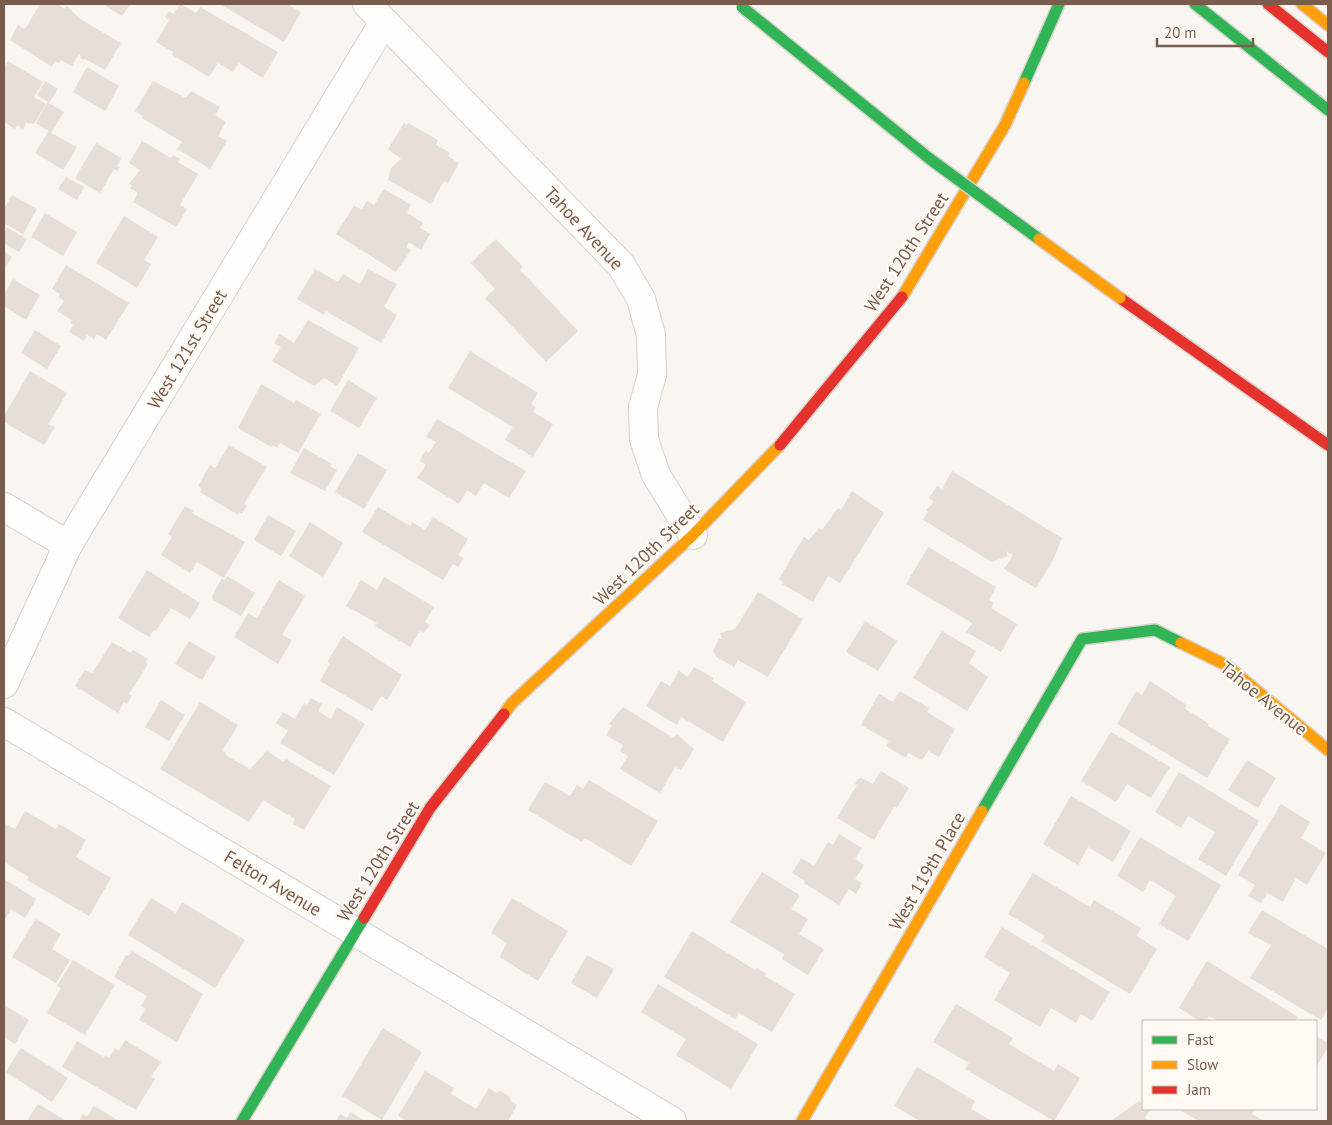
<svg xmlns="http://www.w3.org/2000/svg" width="1332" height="1125" viewBox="0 0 1332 1125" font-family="'PT Sans',sans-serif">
	<rect width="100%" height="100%" fill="#f9f5f0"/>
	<g fill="#e6ded7">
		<polygon points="40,4 57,4 65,9 67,6 80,19 121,43 105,70 85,59 83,60 80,58 81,56 79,54 72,66 61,60 59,63 55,61 52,67 10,40 18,25 25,29"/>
		<polygon points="103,4 130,4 122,16"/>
		<polygon points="180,4 196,13 200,7 278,52 263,78 239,63 233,72 218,63 209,77 172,55 173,52 156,42 169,20 165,17 168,11 173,14"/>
		<polygon points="220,4 287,4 301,12 284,42"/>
		<polygon points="8,61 43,82 34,97 46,104 34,124 26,123 23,129 17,125 15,129 4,122 4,68"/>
		<polygon points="87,67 119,86 105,111 73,92"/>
		<polygon points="45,81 58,89 49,103 64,112 51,133 77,147 63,170 35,153 49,131 36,123 48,102 37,95"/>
		<polygon points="153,81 186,98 191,91 220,107 215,115 226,122 218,136 227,141 210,169 177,149 182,142 142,118 143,116 135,111"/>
		<polygon points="404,123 407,125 408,123 438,140 436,145 450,153 448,156 459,163 448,183 444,181 431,204 388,180 391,168 401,159 388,149"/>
		<polygon points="142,141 171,158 173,155 180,159 178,162 198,174 180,205 187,209 176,227 133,202 138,193 130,188 132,185 129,184 140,170 129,163"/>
		<polygon points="96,143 121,158 117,166 120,167 117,171 114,169 100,193 75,178"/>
		<polygon points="66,177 84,187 77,200 58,189"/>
		<polygon points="384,189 411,205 407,213 423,223 420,228 430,234 421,250 409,242 406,247 411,250 396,272 336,234 354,206 362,209 367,201 374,205"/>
		<polygon points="12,195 37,209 23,234 4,223 4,209"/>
		<polygon points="45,213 77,232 63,256 31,237"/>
		<polygon points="124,216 158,237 144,260 151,264 137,288 96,263"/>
		<polygon points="6,227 27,239 19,252 4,243"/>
		<polygon points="496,239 523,267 520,270 578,331 546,362 485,298 495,289 471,263"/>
		<polygon points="4,251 12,257 4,270"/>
		<polygon points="66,265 129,303 106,340 97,334 94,339 87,335 84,341 69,332 73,325 71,323 72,320 57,311 64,301 58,297 60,294 52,289"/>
		<polygon points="315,269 338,282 343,274 360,284 368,269 397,284 384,307 397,315 381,343 326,311 324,315 297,299"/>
		<polygon points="13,279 40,295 26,320 4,306 4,295"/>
		<polygon points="308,320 359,348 337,386 324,378 314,386 272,361 281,347 274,343 280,334 294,343"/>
		<polygon points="35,330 61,346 47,369 21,353"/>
		<polygon points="470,351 538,393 531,404 536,407 533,412 553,424 533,457 505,440 513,427 448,388"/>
		<polygon points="30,371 67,393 48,424 55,427 44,445 4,422 4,416"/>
		<polygon points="348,380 377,398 359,428 330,411"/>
		<polygon points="261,384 294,403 296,400 321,414 298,453 280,443 277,448 273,445 271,447 238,428"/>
		<polygon points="437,419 526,471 509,498 484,483 476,496 467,490 459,504 417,478 426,465 420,461 426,450 429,453 436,442 426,437"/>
		<polygon points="229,445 267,467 244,504 247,505 242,514 239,512 238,515 200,492 202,489 198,486 210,465 215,468"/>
		<polygon points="304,448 332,464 330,466 337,470 325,491 290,473"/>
		<polygon points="358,453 387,470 364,509 335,492"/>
		<polygon points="952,471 1062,538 1054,558 1036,588 1004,569 1013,555 1006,551 1008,556 992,562 923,520 928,512 926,510 934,502 929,498 937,486 942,489"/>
		<polygon points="852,491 884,513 840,583 828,576 813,602 782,584 783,582 779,579 804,537 809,540 819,528 822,530 838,508 841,510"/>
		<polygon points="185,506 193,511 192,513 245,542 224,578 197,562 190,573 161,555 172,537 168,534"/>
		<polygon points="378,507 410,526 412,522 425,530 433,517 468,539 458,555 464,558 458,567 453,564 443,580 362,532"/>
		<polygon points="268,515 296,531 281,556 254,540"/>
		<polygon points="310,522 343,543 323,577 289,556"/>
		<polygon points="928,547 996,587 989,600 994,603 991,608 1017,624 1001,652 966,632 972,623 906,584"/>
		<polygon points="147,570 200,603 190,619 171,608 156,631 154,630 149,637 118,618"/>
		<polygon points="227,576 255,593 241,616 213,600 212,596 222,578 225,580"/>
		<polygon points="384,577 434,607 425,622 430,625 424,633 420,631 410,647 375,626 377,623 346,606 361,580 377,590"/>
		<polygon points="279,580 305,596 282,635 292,640 278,664 234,637 248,613 257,618"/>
		<polygon points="758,592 803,619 768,677 738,660 734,667 716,657 713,650 719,639 722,639 720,633 735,629"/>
		<polygon points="865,621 897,641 878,671 846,652"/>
		<polygon points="942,631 976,651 969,663 988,677 967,711 913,678"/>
		<polygon points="343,636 402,675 387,700 381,696 372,711 320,681 330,663 328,661"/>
		<polygon points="189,641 216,657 202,680 175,664"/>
		<polygon points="112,642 131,653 133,650 148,659 145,662 148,664 129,694 132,696 127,704 124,702 118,713 75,686 85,670 92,673"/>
		<polygon points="694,667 714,678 712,681 746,702 723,742 681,717 677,725 646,706 661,681 670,686 679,671 688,677"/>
		<polygon points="1150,681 1187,705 1184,708 1209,724 1208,726 1230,739 1207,778 1117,724 1136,691 1142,695"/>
		<polygon points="900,691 929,708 927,712 955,729 939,757 928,751 922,760 908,753 906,758 886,746 889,741 861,725 879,694 893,702"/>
		<polygon points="311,698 322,704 318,711 331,719 337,707 365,724 334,775 280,743 288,731 276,723 283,712 295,719 304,703 307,705"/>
		<polygon points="161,700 185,715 169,741 145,727"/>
		<polygon points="200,702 238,725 223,750 227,756 250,769 267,751 284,762 286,759 331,786 304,830 293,824 295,819 263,800 249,822 160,769"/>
		<polygon points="623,707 672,737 678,735 694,749 681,770 675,767 660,793 620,769 628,756 620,751 623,745 606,735 612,726 609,724"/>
		<polygon points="1111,732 1170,767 1151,798 1127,784 1116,802 1081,781"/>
		<polygon points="1247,760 1276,778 1258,808 1228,790"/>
		<polygon points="881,771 909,788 897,808 894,807 874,840 837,818 857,785 855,784 858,779 861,778 873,784"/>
		<polygon points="1179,772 1259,821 1226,876 1198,859 1215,832 1188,816 1181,828 1155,812"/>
		<polygon points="589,780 658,821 631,866 585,838 582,842 528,810 545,782 570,796 577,785 583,789"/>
		<polygon points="1071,796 1131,831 1113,862 1088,847 1078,865 1043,844"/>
		<polygon points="1281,804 1310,822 1301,838 1326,853 1307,885 1296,878 1283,902 1267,893 1261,903 1248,896 1255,885 1238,875"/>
		<polygon points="25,811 56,829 59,824 86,840 76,857 111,878 89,916 27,880 29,877 4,862 4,823 15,829"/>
		<polygon points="839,834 862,848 855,859 864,865 855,879 862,883 856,894 849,889 839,905 804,883 805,881 792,873 801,858 814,866 828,842 833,845"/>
		<polygon points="1140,837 1221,885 1188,941 1159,924 1176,896 1150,880 1143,892 1117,876"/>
		<polygon points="762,872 798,894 799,897 791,909 808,919 799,934 824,949 808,975 782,959 784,954 730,922"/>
		<polygon points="1033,873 1090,907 1094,900 1141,928 1137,936 1157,949 1130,994 1041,941 1045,936 1008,914"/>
		<polygon points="4,879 36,899 25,918 11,909 4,921"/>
		<polygon points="151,898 176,913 182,902 245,940 215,988 128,935"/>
		<polygon points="512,898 568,931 538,981 501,958 500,956 507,943 491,933"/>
		<polygon points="1262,910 1328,949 1328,1008 1321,1020 1250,978 1271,945 1248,933"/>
		<polygon points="36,919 61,934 52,949 70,960 56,983 12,957"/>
		<polygon points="1002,927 1110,992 1092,1021 1081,1014 1076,1023 1051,1008 1040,1027 994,1000 1010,973 984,957"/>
		<polygon points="692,931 755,970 757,968 766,974 765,976 795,994 772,1032 739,1013 735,1019 664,977"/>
		<polygon points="132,951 203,994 177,1042 139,1020 145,1009 141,1006 147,996 114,977 126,955 129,956"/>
		<polygon points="587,955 614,969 597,998 571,983"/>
		<polygon points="73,960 115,985 85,1035 47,1013 61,988 57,986"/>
		<polygon points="1207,961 1298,1017 1296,1021 1218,1021 1209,1016 1206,1021 1200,1021 1179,1008"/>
		<polygon points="658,984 758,1044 731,1089 676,1055 686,1039 641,1012"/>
		<polygon points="956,1004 1013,1038 1009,1044 1054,1071 1058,1064 1080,1078 1054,1121 965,1069 969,1063 933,1042"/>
		<polygon points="4,1005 29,1020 15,1044 4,1037"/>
		<polygon points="383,1028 422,1052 382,1120 342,1096"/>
		<polygon points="1316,1036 1328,1043 1328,1047 1316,1068"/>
		<polygon points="125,1040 161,1062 151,1077 155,1079 136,1110 62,1067 77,1041 104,1057 105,1055 109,1058 115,1048 119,1051"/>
		<polygon points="21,1048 68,1078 52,1102 6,1072"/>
		<polygon points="917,1067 975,1101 971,1109 992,1121 920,1121 894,1106"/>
		<polygon points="425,1071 454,1088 450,1093 476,1109 489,1088 496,1093 500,1091 509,1096 511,1101 517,1105 508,1121 407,1121 398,1116"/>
		<polygon points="1139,1101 1143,1103 1143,1109 1150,1109 1145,1118 1148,1121 1111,1121"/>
		<polygon points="38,1104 66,1121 27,1121"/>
		<polygon points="94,1106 119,1121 79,1121 83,1114 87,1117"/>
		<polygon points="1178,1109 1255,1109 1252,1114 1264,1121 1199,1121"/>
		<polygon points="350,1112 365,1121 336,1121 340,1114 347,1118"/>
	</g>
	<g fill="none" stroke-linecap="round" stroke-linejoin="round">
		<g stroke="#d7d1cb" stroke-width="30">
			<g id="street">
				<polyline points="367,4 621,265 641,299 651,335 652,375 643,407 644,439 656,475 693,535"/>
				<polyline points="4,507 68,545"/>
				<polyline points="4,684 68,545 384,22"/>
				<polyline points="4,722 672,1121"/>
			</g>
		</g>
		<g stroke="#d9d2cb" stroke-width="14">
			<g id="fast">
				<polyline points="1195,4 1328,110"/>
				<polyline points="1024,83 1059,4"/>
				<polyline points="982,811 1082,639 1155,630 1181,643"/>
				<polyline points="242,1121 364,918"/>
			</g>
		</g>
		<g stroke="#d9d2cb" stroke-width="14">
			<g id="slow">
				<polyline points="1302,4 1328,25"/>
				<polyline points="902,297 1005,125 1024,83"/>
				<polyline points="1181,643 1226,665 1328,750"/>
				<polyline points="504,714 512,703 693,535 780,445"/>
				<polyline points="802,1121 982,811"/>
			</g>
		</g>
		<g stroke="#d9d2cb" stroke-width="14">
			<g id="jam">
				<polyline points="1268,4 1328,52"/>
				<polyline points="1120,298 1328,445"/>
				<polyline points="780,445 902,297"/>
				<polyline points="364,918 430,808 504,714"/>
			</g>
		</g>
		<use href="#street" stroke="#fefefd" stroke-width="28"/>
		<use href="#fast" stroke="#30b455" stroke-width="11"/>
		<use href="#slow" stroke="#ff9f0a" stroke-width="11"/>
		<use href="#jam" stroke="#e5322d" stroke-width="11"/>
		<g stroke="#dad1cc" stroke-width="14" stroke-linecap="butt">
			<polyline id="fast-bridge" points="742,7 930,159 1039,239"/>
		</g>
		<g stroke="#dad1cc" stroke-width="14" stroke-linecap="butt">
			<polyline id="slow-bridge" points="1039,239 1120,298"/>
		</g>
		<use href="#fast-bridge" stroke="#30b455" stroke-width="11"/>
		<use href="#slow-bridge" stroke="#ff9f0a" stroke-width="11"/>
	</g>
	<g text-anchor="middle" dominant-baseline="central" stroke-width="4" stroke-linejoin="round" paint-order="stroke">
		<g font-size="18" fill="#7a5c4d" stroke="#fffaf3">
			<text transform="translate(584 228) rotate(47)">Tahoe Avenue</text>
			<text transform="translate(906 252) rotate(-57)">West 120th Street</text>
			<text transform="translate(187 349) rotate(-59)">West 121st Street</text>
			<text transform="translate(646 554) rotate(-44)">West 120th Street</text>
			<text transform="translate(1264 698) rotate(39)">Tahoe Avenue</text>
			<text transform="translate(378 861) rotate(-58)">West 120th Street</text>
			<text transform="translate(927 871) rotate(-60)">West 119th Place</text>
			<text transform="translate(273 883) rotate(31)">Felton Avenue</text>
		</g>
	</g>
	<rect width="1332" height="1125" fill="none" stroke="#7a5c4d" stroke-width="10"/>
	<rect x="1142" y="1020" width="175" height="90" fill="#fffaf3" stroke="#cabbb1"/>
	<rect x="1152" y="1036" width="25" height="8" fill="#30b455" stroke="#cabbb1"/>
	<text x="1187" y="1045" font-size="15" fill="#7a5c4d">Fast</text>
	<rect x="1152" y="1061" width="25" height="8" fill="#ff9f0a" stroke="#cabbb1"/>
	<text x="1187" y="1070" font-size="15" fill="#7a5c4d">Slow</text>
	<rect x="1152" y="1086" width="25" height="8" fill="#e5322d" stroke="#cabbb1"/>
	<text x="1187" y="1095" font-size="15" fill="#7a5c4d">Jam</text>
	<path d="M1157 38v8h96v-8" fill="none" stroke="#7a5c4d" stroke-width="2.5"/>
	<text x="1164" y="38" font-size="15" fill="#7a5c4d" stroke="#fffaf3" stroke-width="4" paint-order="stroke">20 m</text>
</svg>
